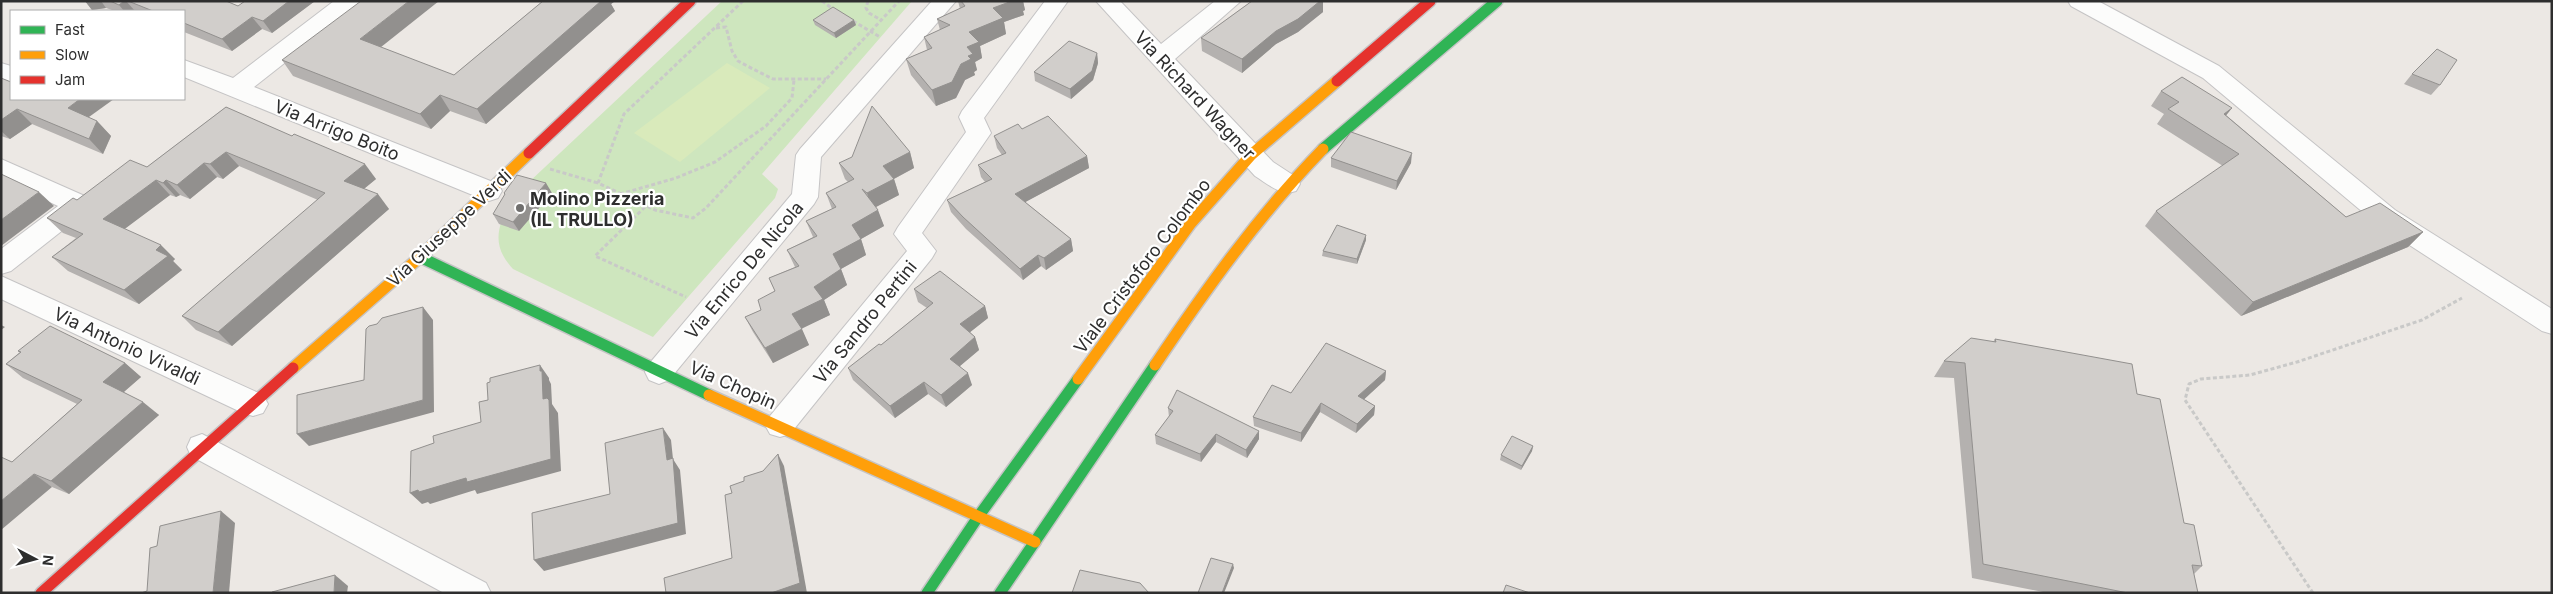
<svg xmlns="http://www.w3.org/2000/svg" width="2553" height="594" viewBox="0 0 2553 594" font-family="Inter,sans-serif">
	<rect width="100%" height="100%" fill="#ece8e4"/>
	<path fill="#cee6be" d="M722 1H912L762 174 778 189 775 198 653 337 513 269C490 244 498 226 512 198Z"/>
	<polygon fill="#d9eabb" points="727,63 770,88 680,162 634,133"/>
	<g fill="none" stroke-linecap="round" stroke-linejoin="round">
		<g stroke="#c5c4c5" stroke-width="2">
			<g id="street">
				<polygon points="334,1 360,1 357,6 254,87 498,184 502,191 498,198 489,201 480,198 184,77 184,60 233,78"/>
				<polygon points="932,1 956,1 821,157 818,197 814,204 669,380 659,384 649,380 645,372 649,364 792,194 796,155 800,149"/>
				<polygon points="1045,1 1068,1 984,118 991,133 922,233 936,251 932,258 790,434 780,437 770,434 765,425 770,416 907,251 894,234 898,227 966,132 959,117 962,111"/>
				<path d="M1096 1H1120L1161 44 1215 1H1241L1175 59 1273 162 1296 177 1300 184 1296 191C1280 196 1268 184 1255 176Z"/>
				<polygon points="2068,1 2098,1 2219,66 2395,210 2552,309 2552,334 2542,331 2377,224 2203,78 2071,6"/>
				<polygon points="1,63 11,66 11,83 1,80"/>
				<polygon points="1,159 87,197 91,204 87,211 11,271 1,274 1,249 58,206 1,179"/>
				<polygon points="1,276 263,395 268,404 263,413 253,416 243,413 1,299"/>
				<polygon points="202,434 486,583 491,593 444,593 191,456 187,447 191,438"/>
			</g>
		</g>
		<g stroke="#c5c4c5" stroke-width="14">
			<g id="fast">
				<polyline points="1323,149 1497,1"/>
				<polyline points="420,257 709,395"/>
				<polyline points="927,593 978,517 1078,379"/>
				<polyline points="1000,593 1155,365"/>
			</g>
		</g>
		<g stroke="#c5c4c5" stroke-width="14">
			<g id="slow">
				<path d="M1155 365C1206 289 1259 215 1323 149"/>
				<polyline points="293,368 420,257 529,153"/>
				<polyline points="1078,379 1191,223 1251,155 1337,81"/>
				<polyline points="709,395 1035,542"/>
			</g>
		</g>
		<g stroke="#c5c4c5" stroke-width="14">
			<g id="jam">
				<polyline points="1337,81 1430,1"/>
				<polyline points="529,153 690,1"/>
				<polyline points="41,593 293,368"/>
			</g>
		</g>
		<g stroke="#c9c9c8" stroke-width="3" stroke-dasharray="4 2.5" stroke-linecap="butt">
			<polyline points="743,1 624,114 598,183 655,210 693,218 706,208 899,1"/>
			<polyline points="822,1 833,9"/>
			<polyline points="868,1 866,8 869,13 881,20"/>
			<polyline points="853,21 880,37"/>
			<polyline points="716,28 726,27 732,51 738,61 753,69 773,79 826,79"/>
			<polyline points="550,169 598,183"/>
			<polyline points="620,194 676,178 715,162 766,126 792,98 794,80"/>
			<polyline points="645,207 595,256 686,297"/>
			<polyline points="2313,593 2185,400 2189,384 2201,379 2250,375 2297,362 2422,320 2462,298"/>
		</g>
		<use href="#street" fill="#fcfcfb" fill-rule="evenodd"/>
		<use href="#fast" stroke="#30b455" stroke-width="11"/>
		<use href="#slow" stroke="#ff9f0a" stroke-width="11"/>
		<use href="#jam" stroke="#e5322d" stroke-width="11"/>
	</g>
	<g fill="#b4b1af">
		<polygon points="85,1 226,1 238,6 315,1 272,33 262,29 232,51 184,32 184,11 115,11 106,8 92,10"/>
		<polygon points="543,1 615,1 611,4 615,11 486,124 450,111 431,129 293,76 282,60 454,75"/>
		<polygon points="958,1 1023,1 1025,10 1023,11 1024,15 1004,22 1006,34 980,46 982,58 975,62 977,70 974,72 975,75 965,80 956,98 936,106 911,75 906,59 927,50 924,37 940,30 937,19 960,9"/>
		<polygon points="1252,1 1323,1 1323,12 1298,32 1276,44 1242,73 1202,51 1201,38"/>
		<polygon points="813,20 856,25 836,38 815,25"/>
		<polygon points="1097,53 1098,63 1093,80 1071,99 1035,81 1034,72"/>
		<polygon points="2412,74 2440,85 2431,95 2404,84"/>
		<polygon points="1,78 97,121 111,136 103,154 32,124 10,139 1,136"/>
		<polygon points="2161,91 2232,108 2226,115 2346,217 2423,232 2408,247 2241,316 2145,226 2156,211 2223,166 2157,124 2164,114 2151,106"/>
		<polygon points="226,107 376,179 364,189 389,209 232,346 196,330 182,316 318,200 239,166 223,179 217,177 190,199 180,195 176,197 170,195 124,229 175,259 173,261 182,270 139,304 68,271 52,257 76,238 63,233 47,218 77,200 147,167"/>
		<polygon points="1022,129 1087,156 1089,168 1025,202 1071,239 1073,251 1046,270 1041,266 1023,280 966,229 951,212 947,200 985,182 981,177 978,165 1002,155 997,148 994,136"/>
		<polygon points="910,152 914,168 894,179 899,195 876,207 884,226 861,239 866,255 841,269 847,285 824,300 830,315 801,328 809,345 773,363 753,332 745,317 761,310 775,291 769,278 795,267 787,250 813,237 806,221 832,209 826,193 848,182 845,179 839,163"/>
		<polygon points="1331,158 1411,163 1396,190 1331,167"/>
		<polygon points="552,193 519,231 499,224 493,214"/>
		<polygon points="1366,240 1357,264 1322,256 1323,251"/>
		<polygon points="914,289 985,306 988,318 970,332 975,337 979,350 960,366 972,385 946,407 928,394 895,418 853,380 848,368 881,345 927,308 918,302"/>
		<polygon points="1995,339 2137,394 2184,523 2202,566 2194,574 2198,593 2048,593 1972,578 1954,378 1934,377 1944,361 1993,342"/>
		<polygon points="18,351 125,363 141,377 124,392 159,415 69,494 52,487 12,462 77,404 23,378 6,364 20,352"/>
		<polygon points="1386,371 1385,380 1364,399 1375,406 1374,415 1356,433 1320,412 1301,442 1254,426 1253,417 1291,393"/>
		<polygon points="1168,408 1259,439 1247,458 1216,442 1201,462 1156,444 1155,435 1169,417"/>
		<polygon points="1533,446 1532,451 1521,470 1500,460 1501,455"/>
	</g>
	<g fill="#92908e">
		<polygon points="85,1 101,1 106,8 92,10"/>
		<polygon points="124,1 126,1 135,11 124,11 119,5"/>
		<polygon points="289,1 315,1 272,33 263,21"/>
		<polygon points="409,1 439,1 371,55 360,39"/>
		<polygon points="601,1 615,1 611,4 615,11 486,124 477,109"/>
		<polygon points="1012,1 1023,1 1025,10 1023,11 1024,15 1004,22 1006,34 980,46 982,58 975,62 977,70 974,72 975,75 965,80 956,98 936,106 932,90 967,47 969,32 993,8"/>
		<polygon points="1320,1 1323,1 1323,12 1298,32 1276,44 1242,73 1242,59 1276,31"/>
		<polygon points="252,17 262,29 232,51 222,39"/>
		<polygon points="854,20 856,25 836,38 834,33"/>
		<polygon points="1097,53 1098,63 1093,80 1071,99 1070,89"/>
		<polygon points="440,95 450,111 431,129 420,114"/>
		<polygon points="80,99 114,99 82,122 68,108"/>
		<polygon points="2232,108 2220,123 2224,114"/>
		<polygon points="17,109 32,124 10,139 1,131 1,120"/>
		<polygon points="97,121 111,136 103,154 89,139"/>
		<polygon points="226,152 239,166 223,179 210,164"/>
		<polygon points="910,152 914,168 888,182 883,166"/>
		<polygon points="1412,153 1411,163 1396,190 1397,181"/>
		<polygon points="1087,156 1089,168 1018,206 1015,194"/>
		<polygon points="204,163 217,177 190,199 177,185"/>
		<polygon points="365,164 376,179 355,196 344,181"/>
		<polygon points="894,179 899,195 872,209 867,193"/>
		<polygon points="156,180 170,195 118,234 103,219"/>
		<polygon points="166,180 180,195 176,197 163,183"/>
		<polygon points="546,183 552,193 519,231 513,222"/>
		<polygon points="39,192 54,206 1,246 1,220"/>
		<polygon points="378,194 389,209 232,346 218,332"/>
		<polygon points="878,210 884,226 861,239 866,255 839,270 833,254 852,225"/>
		<polygon points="2423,232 2408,247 2241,316 2253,302"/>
		<polygon points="1366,235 1366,240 1357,264 1357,259"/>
		<polygon points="1071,239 1073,251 1046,270 1044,258"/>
		<polygon points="161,245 175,259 173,261 182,270 139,304 124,290 156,250"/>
		<polygon points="1038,255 1041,266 1023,280 1020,269"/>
		<polygon points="841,269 847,285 824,300 830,315 799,330 792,314 814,287"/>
		<polygon points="985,306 988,318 964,337 960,324"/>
		<polygon points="423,307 433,320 434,412 309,446 297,434 423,400"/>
		<polygon points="1,325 5,327 1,330"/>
		<polygon points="802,329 809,345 773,363 765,348"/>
		<polygon points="975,337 979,350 954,371 950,359"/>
		<polygon points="125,363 141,377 119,396 103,382"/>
		<polygon points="540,365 549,378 549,380 551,384 552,404 558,413 561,471 477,494 475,490 430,504 428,502 422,504 410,493 543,399 540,371"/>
		<polygon points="1386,371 1385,380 1358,405 1358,396"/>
		<polygon points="968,373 972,385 946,407 941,395"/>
		<polygon points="924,382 928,394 895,418 890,406"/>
		<polygon points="143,402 159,415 69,494 51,481"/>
		<polygon points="1321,403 1320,412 1301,442 1301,433"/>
		<polygon points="1375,406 1374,415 1356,433 1357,424"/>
		<polygon points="663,428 671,440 673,459 680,470 686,534 544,571 534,560 667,460"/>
		<polygon points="1259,431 1259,439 1247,458 1246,450"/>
		<polygon points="1216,434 1216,442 1201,462 1200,454"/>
		<polygon points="1533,446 1532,451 1521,470 1522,466"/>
		<polygon points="778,454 784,466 807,593 771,593"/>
		<polygon points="34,474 52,487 1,530 1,501"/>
		<polygon points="221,511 235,523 229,593 213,593"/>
		<polygon points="1233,564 1234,568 1224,593 1222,593"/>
		<polygon points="335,575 348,586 347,593 334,593"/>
	</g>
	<g fill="#d1cecb" stroke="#92908e">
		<polygon points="110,1 124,1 119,5"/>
		<polygon points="128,1 226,1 238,6 245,1 289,1 263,21 252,17 222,39 184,23 184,11 153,11"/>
		<polygon points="361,1 409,1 360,39 454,75 543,1 601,1 477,109 440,95 420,114 282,60"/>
		<polygon points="961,1 1012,1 993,8 1003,18 969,32 979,42 967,47 973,54 968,56 971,59 961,64 952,82 932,90 906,59 932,48 924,37 950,25 937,19 965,6"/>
		<polygon points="1252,1 1320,1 1298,19 1276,31 1242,59 1201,38"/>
		<polygon points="833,7 854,20 834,33 813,20"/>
		<polygon points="1069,41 1097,53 1092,71 1070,89 1034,72"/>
		<polygon points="2437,49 2457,60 2440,85 2412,74"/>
		<polygon points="2182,77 2232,108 2224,114 2346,217 2380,203 2423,232 2253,302 2156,211 2239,154 2168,109 2179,102 2161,91"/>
		<polygon points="1,78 11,82 11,99 80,99 68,108 97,121 89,139 17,109 1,120"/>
		<polygon points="872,106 910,152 883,166 894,179 867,193 862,189 878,210 852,225 861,239 833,254 841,269 814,287 823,299 792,314 802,329 765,348 745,317 761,310 758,300 775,291 769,278 799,266 787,250 817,236 806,221 836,207 826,193 854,179 839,163 852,157"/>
		<polygon points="226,107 292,136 294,134 365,164 344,181 378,194 218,332 182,316 325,193 226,152 210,164 204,163 177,185 166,180 163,183 156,180 103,219 161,245 156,250 168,256 124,290 52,257 83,234 47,218 73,198 77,200 130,160 147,167"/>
		<polygon points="1048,116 1087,156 1015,194 1071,239 1044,258 1038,255 1020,269 963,217 947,200 992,179 978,165 1006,153 994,136 1018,124 1022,129"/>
		<polygon points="1351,132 1412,153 1397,181 1331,158"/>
		<polygon points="1,174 39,192 1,220"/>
		<polygon points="517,175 546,183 513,222 493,214 505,194 504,193"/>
		<polygon points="1337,225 1366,235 1357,259 1323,251"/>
		<polygon points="940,271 985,306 960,324 975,337 950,359 968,373 941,395 924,382 890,406 848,368 879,344 881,345 933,303 914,289"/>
		<polygon points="423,307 423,400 297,434 297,395 364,380 366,329 369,326 377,324 382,318"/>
		<polygon points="50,326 125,363 103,382 143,402 51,481 34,474 1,501 1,457 12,462 82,400 6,364 21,352 18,351"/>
		<polygon points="1971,338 1996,342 1995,339 2132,364 2137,394 2160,399 2184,523 2194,525 2202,566 2192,565 2198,593 2128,593 1983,564 1965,363 1944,361"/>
		<polygon points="1326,343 1386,371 1358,396 1375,406 1357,424 1321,403 1301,433 1253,417 1272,385 1291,393"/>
		<polygon points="540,365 540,371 542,371 543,399 547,398 549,400 551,459 467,482 466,478 419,492 418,490 410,493 411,451 434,443 433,436 481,422 479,402 488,400 487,383 490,382 490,378"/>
		<polygon points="1177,390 1259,431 1246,450 1216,434 1200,454 1155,435 1173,411 1168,408"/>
		<polygon points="663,428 667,460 673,458 678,523 534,560 532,513 610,494 605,443"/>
		<polygon points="1512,436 1533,446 1522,466 1501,455"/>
		<polygon points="778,454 800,583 771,593 666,593 664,578 732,558 725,495 732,493 730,486 744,481 744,477 763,471"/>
		<polygon points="221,511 213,593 141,593 147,591 150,548 157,546 160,526"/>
		<polygon points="1211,558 1233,564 1222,593 1198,593"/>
		<polygon points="1080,570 1140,583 1149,593 1072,593"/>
		<polygon points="335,575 334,593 272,593 272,592"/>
		<polygon points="1506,585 1530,593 1503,593"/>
	</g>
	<circle fill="#706f6e" stroke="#fff" stroke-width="2" cx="520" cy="208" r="5"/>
	<g text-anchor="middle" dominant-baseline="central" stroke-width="4.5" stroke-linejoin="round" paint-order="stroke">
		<g font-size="18" fill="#2e2e2e" stroke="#fff">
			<text transform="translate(1195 95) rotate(47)">Via Richard Wagner</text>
			<text transform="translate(337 130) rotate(22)">Via Arrigo Boito</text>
			<text transform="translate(449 228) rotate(-43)">Via Giuseppe Verdi</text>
			<text transform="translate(1142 266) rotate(-53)">Viale Cristoforo Colombo</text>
			<text transform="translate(744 270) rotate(-50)">Via Enrico De Nicola</text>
			<text transform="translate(865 322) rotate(-51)">Via Sandro Pertini</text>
			<text transform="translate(127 346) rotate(25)">Via Antonio Vivaldi</text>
			<text transform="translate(733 385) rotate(24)">Via Chopin</text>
		</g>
		<g font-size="18" font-weight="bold" fill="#2e2e2e" stroke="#fff" text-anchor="start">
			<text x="530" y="198">Molino Pizzeria<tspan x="530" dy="21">(IL TRULLO)</tspan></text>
		</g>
	</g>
	<rect width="2553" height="594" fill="none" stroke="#2e2e2e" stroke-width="5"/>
	<rect x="10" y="10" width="175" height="90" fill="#ffffff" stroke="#ababab"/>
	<rect x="20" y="26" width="25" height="8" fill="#30b455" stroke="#ababab"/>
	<text x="55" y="35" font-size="15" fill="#2e2e2e">Fast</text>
	<rect x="20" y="51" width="25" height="8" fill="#ff9f0a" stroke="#ababab"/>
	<text x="55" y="60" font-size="15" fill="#2e2e2e">Slow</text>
	<rect x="20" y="76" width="25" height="8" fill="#e5322d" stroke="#ababab"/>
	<text x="55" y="85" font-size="15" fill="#2e2e2e">Jam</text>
	<g transform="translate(35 559) rotate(96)" stroke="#ffffff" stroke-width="4" paint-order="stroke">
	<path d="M0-4L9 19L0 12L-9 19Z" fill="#2e2e2e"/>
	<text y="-8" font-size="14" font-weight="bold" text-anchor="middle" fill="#2e2e2e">N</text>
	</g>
</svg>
